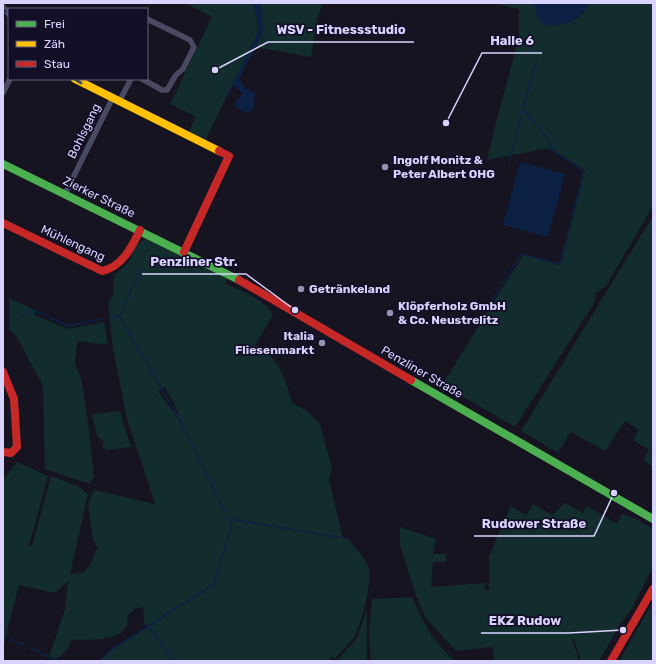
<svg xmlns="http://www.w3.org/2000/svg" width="656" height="664" viewBox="0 0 656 664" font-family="Rubik,sans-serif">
	<rect width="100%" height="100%" fill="#161421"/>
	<g fill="#132c2d" fill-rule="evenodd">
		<polygon points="186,3 253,3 259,30 206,139 189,131 196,117 170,104 212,17"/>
		<polygon points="260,3 322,3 317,20 311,57 256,47 263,29"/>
		<polygon points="492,3 534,3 537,17 550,25 577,19 589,3 653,3 653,206 606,286 596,293 594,303 515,427 442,385 523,255 559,265 561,264 585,170 550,148 487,160 497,118 519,38 519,9"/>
		<polygon points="653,216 653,467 643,460 649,450 633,440 639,430 625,421 605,451 571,432 558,453 521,431"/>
		<path d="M145 238 227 279 225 284C239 288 267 302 273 315L255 345C279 357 286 379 292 403L306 410 320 424 332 468 329 479 343 538 348 539C355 548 367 559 369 570 371 586 363 618 356 633 351 643 342 651 334 659L332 657 329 661H100L111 650 148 626 144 624 143 607 134 609 127 616C127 618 128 623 127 625 120 643 86 639 71 640L68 649 56 659 49 657 65 609 68 581 55 593 19 585 3 647V480L17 462 48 476 29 546H32L51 476 78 486 88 494 70 574 85 572 92 561 95 552 98 549 93 540 88 504 94 490 155 504 127 419 113 349 108 304 113 295 114 275 128 263 137 245ZM164 386 175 405 180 421 158 391Z"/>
		<polygon points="9,298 36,310 35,315 68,329 104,322 108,345 77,341 75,364 81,378 87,415 94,476 90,484 45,469 43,386 16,336 9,330"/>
		<polygon points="120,411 131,447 109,450 102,448 104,442 97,436 92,414"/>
		<polygon points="565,503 583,513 587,506 617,524 622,514 637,519 653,529 653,567 630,612 622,621 599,661 581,661 574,639 572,639 579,661 494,661 493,647 456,651 425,617 416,596 400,545 400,527 436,539 433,554 446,554 446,562 433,562 431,587 485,583 485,590 489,590 489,556 511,506 526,515 533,504 552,515"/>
		<path d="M412 597C423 622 434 643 455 661H371L369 634 372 599Z"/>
		<polygon points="653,602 653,661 619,661"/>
		<polygon points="367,610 367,661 336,661 356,640"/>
	</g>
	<g fill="#0d2144">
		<path d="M253 3H260L263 29 262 35 240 77C241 87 247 89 255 93L254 108 249 113 240 110 234 105 242 94 233 83 259 30Z"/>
		<path d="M534 3H589C586 19 556 31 542 23 536 19 536 10 534 3Z"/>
		<polygon points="520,162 565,174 548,237 503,225"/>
	</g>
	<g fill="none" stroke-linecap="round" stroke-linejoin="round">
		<g stroke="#0d2144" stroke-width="1.5">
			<polyline points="226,98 233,84"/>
			<polyline points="509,162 536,62"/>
			<polyline points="142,268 119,316 182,424 225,511"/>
			<polyline points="486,310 521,254 560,264 584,171 550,149 550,142 524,110"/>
			<polyline points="21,318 28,310 31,309 68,326 100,319"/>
			<polyline points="110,318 119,316"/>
			<polyline points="230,519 343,538"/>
			<polyline points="149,626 173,661"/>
			<polyline points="10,639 24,645"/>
			<polyline points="30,648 49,657"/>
			<polyline points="56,659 62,661"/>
			<polyline points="100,661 111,650 214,584 232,525 229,519"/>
		</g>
		<g stroke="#4a4962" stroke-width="5.5">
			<polyline points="3,7 9,13"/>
			<polyline points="142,79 162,90 167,90 176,75 183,69 194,47 190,40 147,19"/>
			<polyline points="3,93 10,79"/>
			<polyline points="119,102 131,79"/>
			<polyline points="65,194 112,99"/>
		</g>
		<g stroke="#4caf50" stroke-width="8">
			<polyline points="3,164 239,280"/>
			<polyline points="411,380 653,519"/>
		</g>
		<polyline stroke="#ffc107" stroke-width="8" points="75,79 219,151"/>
		<g stroke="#c62828" stroke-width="8">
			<path d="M3 223 102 271C122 267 132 247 140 230"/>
			<polyline points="184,252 229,156 219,151"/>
			<polyline points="239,280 411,380"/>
			<polyline points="3,372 14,399 17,447 11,453 3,452"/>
			<polyline points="611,661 653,589"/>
		</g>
		<g stroke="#43596b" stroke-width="3">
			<g id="rail">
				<polyline points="3,9 9,16"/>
				<polyline points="75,79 81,83"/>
			</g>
		</g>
		<use href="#rail" stroke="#130f26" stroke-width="1.5" stroke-dasharray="4.5" stroke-linecap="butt"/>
	</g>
	<g fill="#9591b1" stroke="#130f26" stroke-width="1.5">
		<circle cx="385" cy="167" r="4"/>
		<circle cx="301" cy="289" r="4"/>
		<circle cx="390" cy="313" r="4"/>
		<circle cx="322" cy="343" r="4"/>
	</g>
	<g text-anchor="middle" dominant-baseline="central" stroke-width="3.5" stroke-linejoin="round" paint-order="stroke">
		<g font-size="12" fill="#d9d4ff" stroke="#130f26">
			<text transform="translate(84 131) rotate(-64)">Bohlsgang</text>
			<text transform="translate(99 197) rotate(26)">Zierker Straße</text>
			<text transform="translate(73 243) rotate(25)">Mühlengang</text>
			<text transform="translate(422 372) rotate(30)">Penzliner Straße</text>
		</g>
		<g font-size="12" font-weight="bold" fill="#d9d4ff" stroke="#130f26" text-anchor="start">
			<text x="393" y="160">Ingolf Monitz &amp;<tspan x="393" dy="14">Peter Albert OHG</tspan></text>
			<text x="309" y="289">Getränkeland</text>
			<text x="398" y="306">Klöpferholz GmbH<tspan x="398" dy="14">&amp; Co. Neustrelitz</tspan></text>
			<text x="314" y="336" text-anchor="end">Italia<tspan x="314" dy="14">Fliesenmarkt</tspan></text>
		</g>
	</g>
	<path fill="none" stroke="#d9d4ff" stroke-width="1.5" d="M215 70L268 42H414M446 123L482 53H542M295 310L246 274H142M614 493L594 536H474M623 630L569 633H481"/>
	<g fill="#d9d4ff" stroke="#130f26" stroke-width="1.5">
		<circle cx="215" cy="70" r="4"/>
		<circle cx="446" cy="123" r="4"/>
		<circle cx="295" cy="310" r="4"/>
		<circle cx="614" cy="493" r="4"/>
		<circle cx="623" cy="630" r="4"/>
	</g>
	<g font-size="13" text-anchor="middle" font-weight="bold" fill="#d9d4ff" stroke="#130f26" stroke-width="3.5" stroke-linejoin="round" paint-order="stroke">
		<text x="341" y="34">WSV - Fitnessstudio</text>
		<text x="512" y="45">Halle 6</text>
		<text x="194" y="266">Penzliner Str.</text>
		<text x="534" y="528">Rudower Straße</text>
		<text x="525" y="625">EKZ Rudow</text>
	</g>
	<rect width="656" height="664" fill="none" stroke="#d9d4ff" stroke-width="8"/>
	<rect x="8" y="8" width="140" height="72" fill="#130f26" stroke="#625e7d"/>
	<rect x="16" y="21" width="20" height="6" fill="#4caf50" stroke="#625e7d"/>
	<text x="44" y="28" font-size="12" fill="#d9d4ff">Frei</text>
	<rect x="16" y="41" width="20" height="6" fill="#ffc107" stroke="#625e7d"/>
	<text x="44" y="48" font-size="12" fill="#d9d4ff">Zäh</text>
	<rect x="16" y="61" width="20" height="6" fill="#c62828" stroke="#625e7d"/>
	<text x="44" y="68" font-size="12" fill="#d9d4ff">Stau</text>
</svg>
